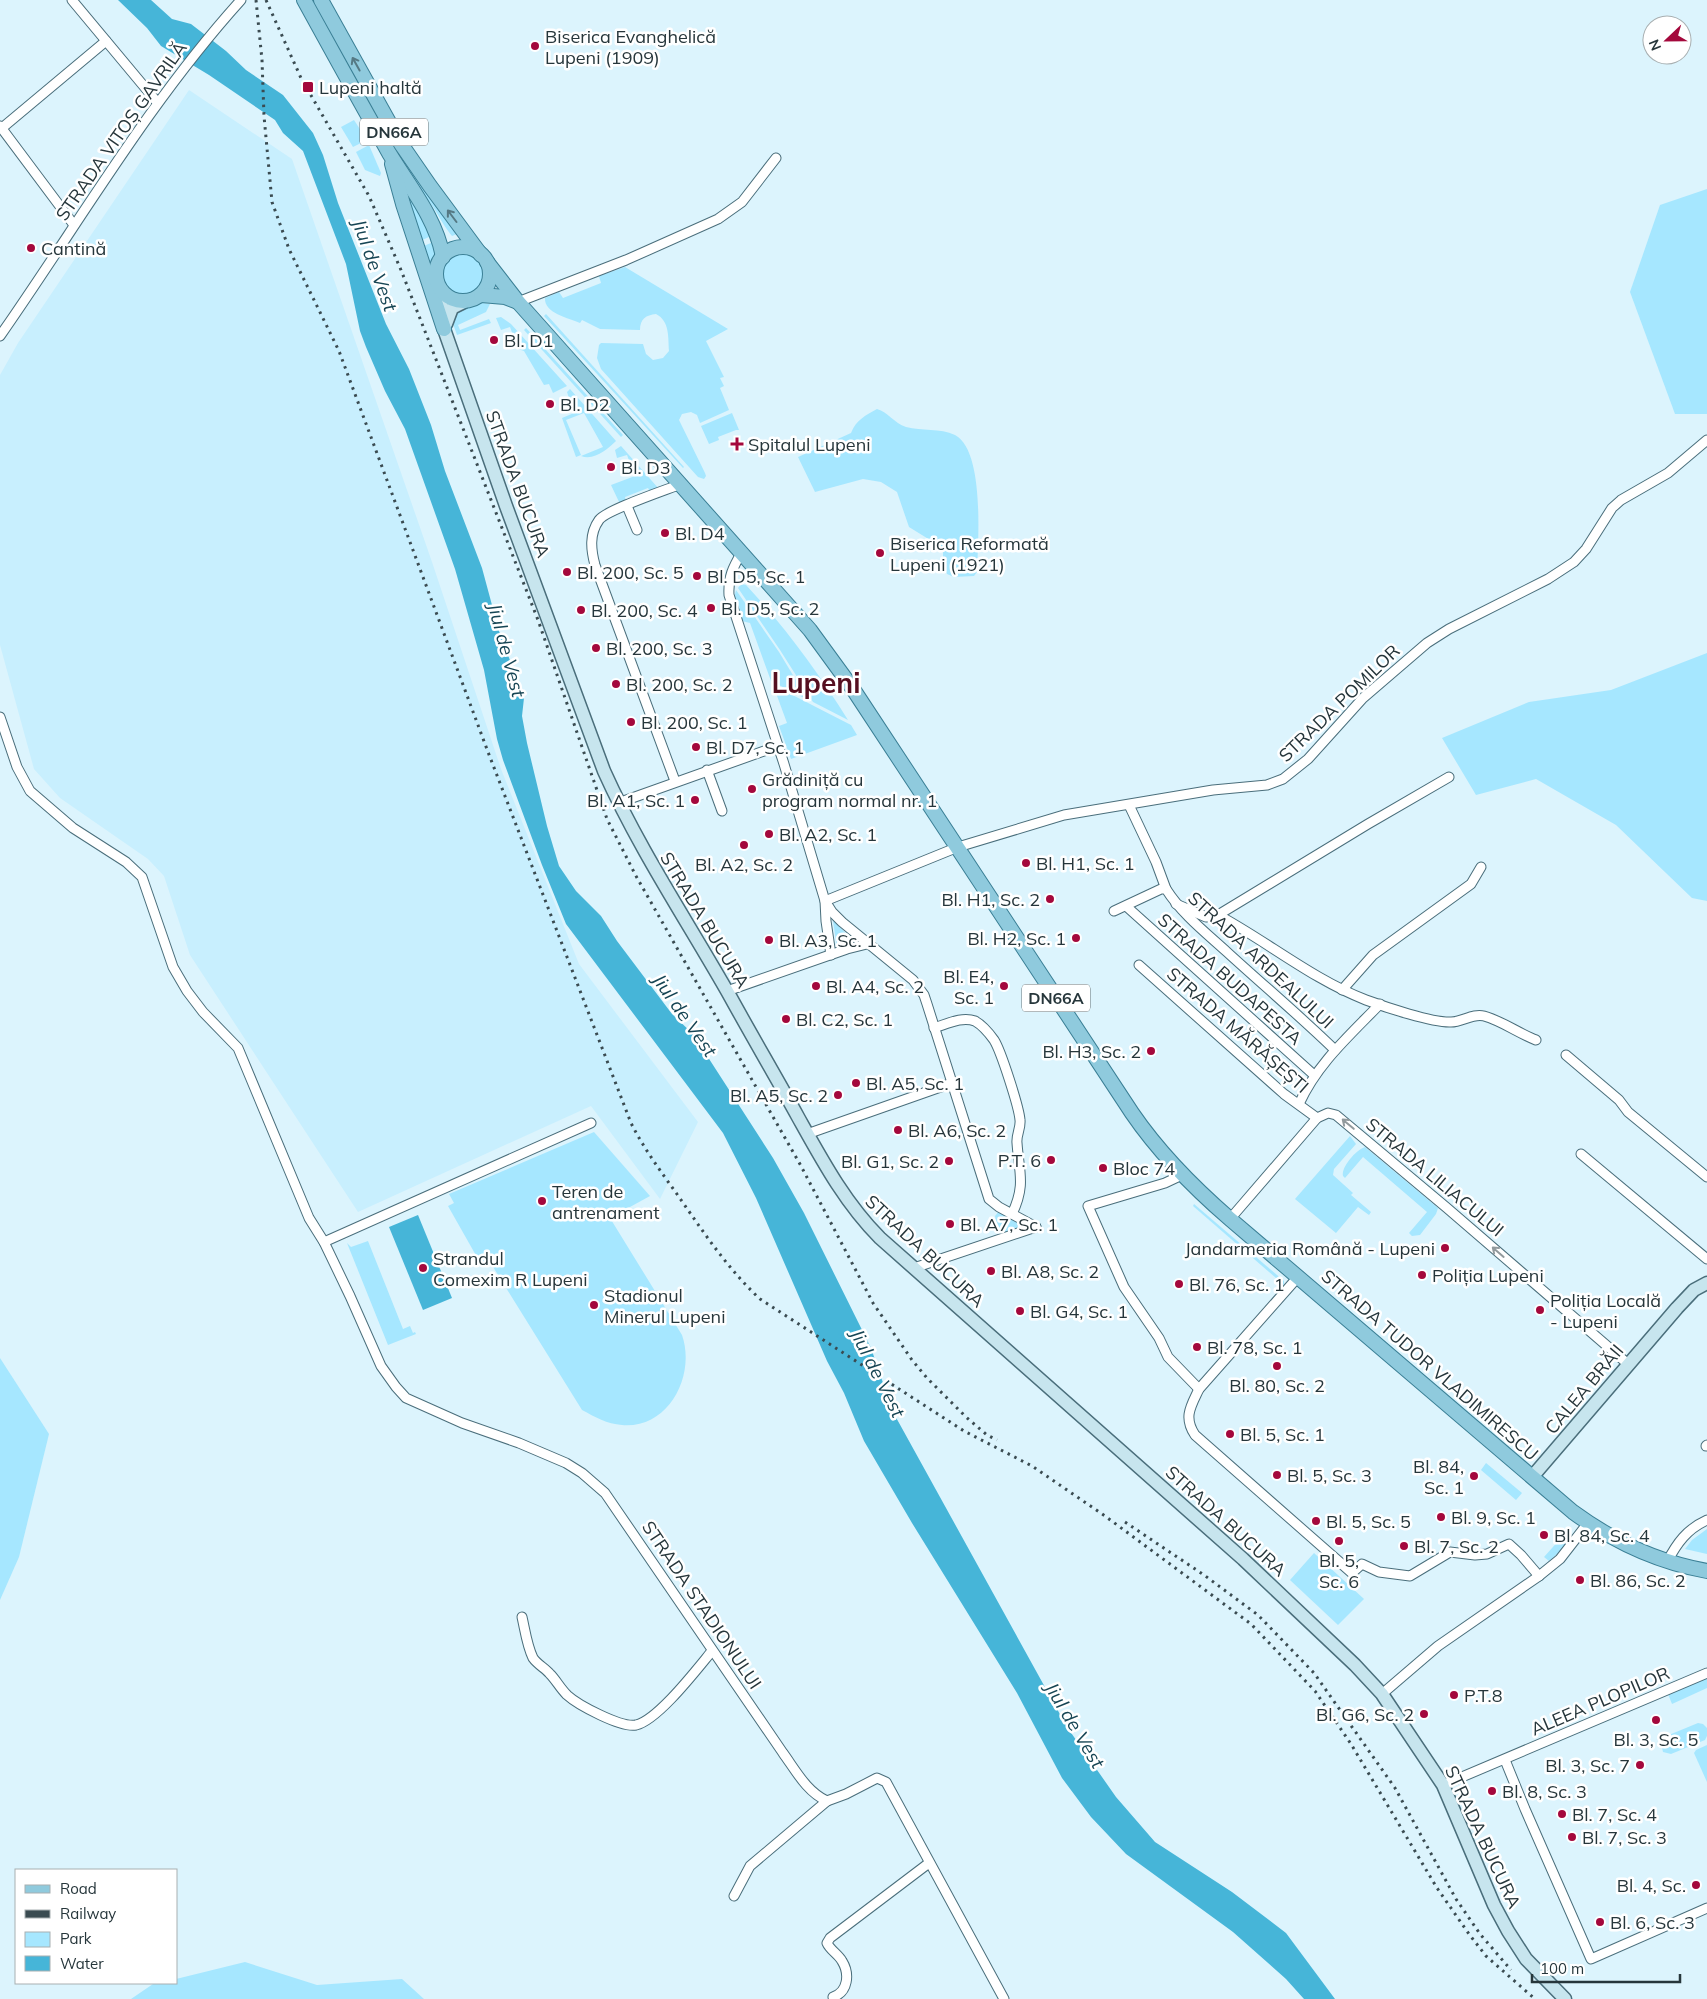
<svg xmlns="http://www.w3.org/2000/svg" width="1707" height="1999" viewBox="0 0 1707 1999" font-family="Mulish,sans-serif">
	<rect width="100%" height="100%" fill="#dcf4fd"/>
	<polygon fill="#c8effe" points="189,90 292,159 432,562 501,769 579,964 698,1122 660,1199 591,1106 358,1212 190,955 164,876 148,859 60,798 34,769 0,645 0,375 18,343"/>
	<g fill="#a6e7ff">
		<path d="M372 104 457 234 452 236C445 228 439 216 433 207 410 174 389 141 368 106Z"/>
		<polygon points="354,120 367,140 353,147 341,127"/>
		<polygon points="369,145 381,173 380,176 365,170 356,152"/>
		<polygon points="404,189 431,234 435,252 431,268 421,247 431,243 429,237 420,241"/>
		<polygon points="1707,189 1707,414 1675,414 1630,292 1660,205"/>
		<circle cx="463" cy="274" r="23"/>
		<path d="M625 267 728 329 706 341 724 377 720 378 724 386 720 388 729 410 700 423 697 415 691 412 682 414 679 420 705 473 706 476 704 479 698 477 601 369 597 358 599 345 601 343 643 344 646 354 653 360 663 358 669 351C668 338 670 321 656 314 646 315 640 319 640 330L600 329 582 320 580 323C568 318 544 313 545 298L559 292 563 298 601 283 599 276Z"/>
		<path d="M483 303 490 304 486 312 458 325 460 330 489 319 491 323 457 335 452 321C458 308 468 303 483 303Z"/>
		<polygon points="546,314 684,467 683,468 544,316"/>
		<polygon points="501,317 511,324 567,386 553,393 549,384 544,385 524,351 518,349 510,327 501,330 496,318"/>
		<polygon points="526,328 623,435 621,437 524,330"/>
		<path d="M570 389 616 441C608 449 594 461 581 456L603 447 584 413 566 420 581 455 576 457 562 418 574 413 567 392Z"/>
		<path d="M877 409C888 412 894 423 906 427 922 431 940 428 955 435 985 451 978 542 977 572L974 576 954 577 947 574 943 564V548L909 527 897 492 881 482 863 479 815 492 798 457 851 433C856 420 866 415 877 409Z"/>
		<polygon points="732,413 739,430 736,430 718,437 719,440 709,444 701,426"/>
		<polygon points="621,446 659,489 650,492 648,488 625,497 626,502 620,504 611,485 635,476 627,455 617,458 615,450"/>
		<path d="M741 584 746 585C785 627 818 672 848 720L813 702 780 650 738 588Z"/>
		<polygon points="736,590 779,652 808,700 771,681 750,623 742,621 734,598"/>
		<polygon points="1707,653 1707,901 1692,898 1616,825 1536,779 1476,795 1442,738 1529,702 1611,690"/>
		<polygon points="773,685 851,725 857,735 791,759 779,726 787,723"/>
		<polygon points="833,921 835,922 854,942 837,948"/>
		<path d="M594 1132 650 1196 610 1218 682 1335C696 1375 669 1429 622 1425 607 1424 595 1417 582 1410L490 1262 482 1266 448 1206 454 1203 449 1194Z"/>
		<polygon points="1350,1136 1356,1144 1334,1169 1333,1175 1353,1193 1351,1195 1371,1212 1369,1215 1358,1207 1336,1233 1295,1199"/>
		<path d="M1365 1147 1438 1208 1436 1214 1420 1235 1412 1236 1409 1233 1427 1212 1363 1157 1345 1178 1343 1176C1341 1167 1356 1150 1365 1147Z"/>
		<polygon points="1194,1204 1284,1281 1284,1285 1193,1206"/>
		<polygon points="999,1211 1024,1225 1024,1227 1001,1235 998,1231 995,1216"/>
		<polygon points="368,1241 403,1329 410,1326 413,1333 415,1332 416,1334 388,1345 347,1243 351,1247"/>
		<polygon points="0,1358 49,1434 19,1557 0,1600"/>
		<polygon points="1486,1463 1522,1493 1516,1500 1481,1470"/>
		<polygon points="1564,1528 1572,1535 1567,1545 1549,1561 1544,1557 1561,1538 1558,1536"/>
		<polygon points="1707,1529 1707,1554 1685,1549 1692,1540"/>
		<polygon points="1314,1553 1364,1599 1338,1625 1290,1580"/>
		<polygon points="1707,1677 1707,1688 1672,1704 1668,1694"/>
		<polygon points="1698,1723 1703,1724 1707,1728 1707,1736 1705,1740 1671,1754 1663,1752 1661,1743 1664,1737"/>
		<polygon points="1707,1745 1707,1782 1694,1753 1696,1750"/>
		<polygon points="245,1962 317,1985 402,1979 424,1999 131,1999 153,1984 176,1983 176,1979"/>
	</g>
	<g fill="#46b5d8">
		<polygon points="118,0 151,0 172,19 191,24 226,51 246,70 283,95 313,133 323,155 338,203 386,324 409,369 431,425 445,471 482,568 499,631 524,698 522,716 527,743 547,826 559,866 576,891 601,916 617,941 672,1014 693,1034 773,1158 804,1213 871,1348 893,1412 1067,1727 1116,1797 1155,1842 1232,1892 1286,1933 1335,1999 1304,1999 1286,1979 1233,1932 1126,1854 1091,1817 1062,1778 1017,1693 912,1523 864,1441 844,1393 827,1361 756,1198 723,1133 566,924 542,865 503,760 497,739 484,670 455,569 405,429 385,391 366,347 360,331 346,264 303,151 283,133 275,120 209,75 161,46 147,28"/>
		<polygon points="418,1215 452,1298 423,1310 389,1227"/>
	</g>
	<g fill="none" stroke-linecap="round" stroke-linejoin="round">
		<g stroke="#4a6e7b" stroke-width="11">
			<g id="street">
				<polyline points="72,0 157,102"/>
				<polyline points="0,126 74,225"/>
				<polyline points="2,128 106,41"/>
				<polyline points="518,302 626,260 718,219 742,202 776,158"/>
				<path d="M0 336C79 223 148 103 241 0"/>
				<polyline points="627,506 637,530"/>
				<path d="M742 552C733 567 728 577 729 595L784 764 825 901 832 912 842 922 913 980 924 995 927 1004 989 1199 999 1207 1036 1227"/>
				<path d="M0 717 17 767 30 791 73 828 126 862 142 877 173 967 187 991 203 1012 238 1048 309 1218 324 1242 350 1296 381 1366 396 1387 406 1398 462 1423 519 1443 566 1463 582 1473 605 1493 783 1753C796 1771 807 1792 827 1801L846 1794 877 1778 886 1782 1004 1999"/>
				<polyline points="707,770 722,811"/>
				<path d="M675 781 595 565C591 550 589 534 599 520 606 510 666 490 681 484"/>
				<polyline points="618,803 778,746"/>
				<polyline points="1129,805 1156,862 1166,889"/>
				<polyline points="1176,904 1206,917 1218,915 1368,824 1449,777"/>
				<polyline points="1126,906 1314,1075"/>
				<path d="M1114 911 1161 889H1166C1182 914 1205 932 1227 952 1263 985 1300 1016 1335 1050"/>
				<path d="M1218 915C1268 942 1312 979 1366 1000 1385 1007 1433 1023 1451 1022 1462 1022 1473 1013 1484 1016 1502 1021 1518 1033 1536 1040"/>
				<polyline points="831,955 826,921 825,901 958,847 1064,815 1213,790 1267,785 1283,779 1308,759 1363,698 1427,643 1449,629 1548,579 1574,562 1586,549 1612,508 1621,500 1668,473 1707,440"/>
				<polyline points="1139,965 1284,1094 1317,1118"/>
				<polyline points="1342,990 1373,955 1471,884 1481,867"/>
				<polyline points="727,991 847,949 867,944"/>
				<path d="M934 1028C947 1024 962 1016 975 1021 982 1025 989 1033 994 1040 1001 1051 1019 1107 1020 1120 1021 1128 1016 1135 1017 1143 1019 1172 1026 1185 1012 1214"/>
				<polyline points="1566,1055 1619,1100 1628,1112 1707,1177"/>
				<path d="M1299 1104C1317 1064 1349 1036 1380 1004"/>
				<polyline points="807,1134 952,1083"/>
				<polyline points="1581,1154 1707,1259"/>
				<polyline points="1182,1175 1165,1183 1088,1206 1124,1287 1159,1338 1168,1357 1199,1389"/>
				<polyline points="1230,1219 1317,1118 1328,1113 1336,1115 1447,1208 1628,1364"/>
				<polyline points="324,1242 591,1123"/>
				<polyline points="914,1268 1036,1227"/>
				<path d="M1298 1277 1199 1389C1191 1406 1183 1417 1195 1435L1352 1573 1362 1564 1379 1572 1410 1576 1450 1552 1475 1555 1487 1554 1509 1544 1521 1555 1539 1576"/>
				<polyline points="1706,1446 1707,1445"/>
				<path d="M1667 1562C1677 1543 1687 1529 1707 1520"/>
				<path d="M522 1617C525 1630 527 1646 533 1658 538 1665 545 1668 550 1674 556 1680 560 1688 567 1695 578 1705 621 1728 636 1725 658 1720 697 1669 712 1651"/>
				<polyline points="1382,1694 1438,1646 1539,1576 1560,1559 1588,1523"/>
				<polyline points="1505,1760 1525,1809 1591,1959 1707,1908"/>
				<polyline points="1443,1785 1707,1673"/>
				<polyline points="734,1896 750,1866 827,1801"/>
				<path d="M833 1997C848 1992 850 1974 842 1961 838 1954 830 1950 827 1943L830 1938 929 1863"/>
			</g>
		</g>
		<g stroke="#4a6e7b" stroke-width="15">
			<g id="secondary">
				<path d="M440 289 444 329 506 506 604 771C640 851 688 922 731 998 753 1038 776 1077 798 1117 822 1160 845 1203 880 1238L1243 1559 1355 1665 1382 1694 1443 1785 1494 1905 1508 1931 1526 1959 1565 1999"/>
				<polyline points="446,324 452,308 464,302"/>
				<polyline points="1532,1477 1677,1308 1694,1290 1707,1283"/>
			</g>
		</g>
		<g stroke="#3a7f95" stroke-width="16">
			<g id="primary">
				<path d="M304 0C332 51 360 102 389 153 409 186 436 218 443 257"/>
				<polyline points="321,0 401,144 430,186 481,255"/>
				<polyline points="392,164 403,204 444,329"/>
				<circle cx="463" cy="274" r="27"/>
				<path d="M487 262 518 302 810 630 853 689 1132 1113C1160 1154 1193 1187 1230 1219L1573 1512C1614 1542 1657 1562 1707 1571"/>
				<polyline points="481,295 505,297 518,302"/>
			</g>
		</g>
		<use href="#street" stroke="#fff" stroke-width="9"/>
		<use href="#secondary" stroke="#c7e5ee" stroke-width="12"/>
		<use href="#primary" stroke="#8fcadd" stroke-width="14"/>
		<g stroke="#3a4b51" stroke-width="3" stroke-dasharray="2.5 5" stroke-linecap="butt">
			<path d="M256 0 262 60 264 116 272 202 289 249 339 351 488 752 631 1123C644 1149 662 1173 679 1197 704 1233 728 1269 760 1299L964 1431 1032 1466 1105 1516 1251 1624 1315 1691 1351 1744 1437 1888 1469 1934 1486 1956 1535 1999"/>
			<polyline points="266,0 301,78 369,196 401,270 538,620 607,819 636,876 801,1166 873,1303 912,1360 927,1378 966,1417 987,1435 997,1440"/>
			<polyline points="1125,1522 1204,1575 1258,1615 1314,1673 1395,1788 1456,1899 1480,1934 1511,1970"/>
		</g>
	</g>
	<defs><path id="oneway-shaft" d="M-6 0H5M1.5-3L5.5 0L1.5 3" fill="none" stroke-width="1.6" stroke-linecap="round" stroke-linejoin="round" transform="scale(1.25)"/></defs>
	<g stroke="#557984">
		<use href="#oneway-shaft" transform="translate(356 64) rotate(-119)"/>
		<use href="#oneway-shaft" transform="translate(452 216) rotate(-127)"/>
	</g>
	<g stroke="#929a9d">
		<use href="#oneway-shaft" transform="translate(1348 1124) rotate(-140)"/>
		<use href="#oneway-shaft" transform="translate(1498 1252) rotate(-139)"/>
	</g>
	<g fill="#a4083c" stroke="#fff" stroke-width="2">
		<circle cx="535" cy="46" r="5"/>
		<rect x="302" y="81" width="12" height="12" rx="2.5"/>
		<circle cx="31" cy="248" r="5"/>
		<circle cx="494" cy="340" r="5"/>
		<circle cx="550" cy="404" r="5"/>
		<path d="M734.5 436.5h5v5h5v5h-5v5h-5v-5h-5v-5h5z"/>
		<circle cx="611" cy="467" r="5"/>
		<circle cx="665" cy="533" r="5"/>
		<circle cx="880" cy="553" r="5"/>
		<circle cx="567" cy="572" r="5"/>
		<circle cx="697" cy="576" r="5"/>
		<circle cx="711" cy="608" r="5"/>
		<circle cx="581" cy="610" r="5"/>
		<circle cx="596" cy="648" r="5"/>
		<circle cx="616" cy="684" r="5"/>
		<circle cx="631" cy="722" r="5"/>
		<circle cx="696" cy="747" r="5"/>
		<circle cx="752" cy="789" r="5"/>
		<circle cx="695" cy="800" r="5"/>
		<circle cx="769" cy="834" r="5"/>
		<circle cx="744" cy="845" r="5"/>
		<circle cx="1026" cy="863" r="5"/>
		<circle cx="1050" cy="899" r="5"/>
		<circle cx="1076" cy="938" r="5"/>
		<circle cx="769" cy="940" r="5"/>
		<circle cx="816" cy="986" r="5"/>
		<circle cx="1004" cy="986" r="5"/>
		<circle cx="786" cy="1019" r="5"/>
		<circle cx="1151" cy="1051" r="5"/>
		<circle cx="856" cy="1083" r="5"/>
		<circle cx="838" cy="1095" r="5"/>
		<circle cx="898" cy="1130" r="5"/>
		<circle cx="1051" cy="1160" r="5"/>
		<circle cx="949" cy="1161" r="5"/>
		<circle cx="1103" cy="1168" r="5"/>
		<circle cx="542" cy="1201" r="5"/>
		<circle cx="950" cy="1224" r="5"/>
		<circle cx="1445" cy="1248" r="5"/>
		<circle cx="423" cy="1268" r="5"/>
		<circle cx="991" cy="1271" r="5"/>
		<circle cx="1422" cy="1275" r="5"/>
		<circle cx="1179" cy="1284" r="5"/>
		<circle cx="594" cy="1305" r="5"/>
		<circle cx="1540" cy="1310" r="5"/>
		<circle cx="1020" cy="1311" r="5"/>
		<circle cx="1197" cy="1347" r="5"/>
		<circle cx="1277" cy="1366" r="5"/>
		<circle cx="1230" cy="1434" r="5"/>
		<circle cx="1277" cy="1475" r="5"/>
		<circle cx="1474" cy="1476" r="5"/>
		<circle cx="1441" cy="1517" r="5"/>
		<circle cx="1316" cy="1521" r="5"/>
		<circle cx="1544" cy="1535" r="5"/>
		<circle cx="1339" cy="1541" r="5"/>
		<circle cx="1404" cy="1546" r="5"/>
		<circle cx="1580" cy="1580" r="5"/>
		<circle cx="1454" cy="1695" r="5"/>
		<circle cx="1424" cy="1714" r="5"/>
		<circle cx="1656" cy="1720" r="5"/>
		<circle cx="1640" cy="1765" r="5"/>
		<circle cx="1492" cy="1791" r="5"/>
		<circle cx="1562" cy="1814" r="5"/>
		<circle cx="1572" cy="1837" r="5"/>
		<circle cx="1696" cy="1885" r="5"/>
		<circle cx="1600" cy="1922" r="5"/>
	</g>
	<g text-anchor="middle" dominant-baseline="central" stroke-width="5" stroke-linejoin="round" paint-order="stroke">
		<g fill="#fff" stroke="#677276" stroke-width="1">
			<rect x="360" y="118.5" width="68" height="27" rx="4"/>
			<rect x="1022" y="984.5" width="68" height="27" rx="4"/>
		</g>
		<g font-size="16" font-weight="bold" fill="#26363b">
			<text x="394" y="132">DN66A</text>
			<text x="1056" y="998">DN66A</text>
		</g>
		<g font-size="18" fill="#26363b" stroke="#fff" text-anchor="start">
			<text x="545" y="36">Biserica Evanghelică<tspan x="545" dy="21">Lupeni (1909)</tspan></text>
			<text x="319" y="87">Lupeni haltă</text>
			<text x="41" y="248">Cantină</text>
			<text x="504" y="340">Bl. D1</text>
			<text x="560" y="404">Bl. D2</text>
			<text x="748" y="444">Spitalul Lupeni</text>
			<text x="621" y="467">Bl. D3</text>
			<text x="675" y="533">Bl. D4</text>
			<text x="890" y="543">Biserica Reformată<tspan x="890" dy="21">Lupeni (1921)</tspan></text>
			<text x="577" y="572">Bl. 200, Sc. 5</text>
			<text x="707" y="576">Bl. D5, Sc. 1</text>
			<text x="721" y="608">Bl. D5, Sc. 2</text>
			<text x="591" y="610">Bl. 200, Sc. 4</text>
			<text x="606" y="648">Bl. 200, Sc. 3</text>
			<text x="626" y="684">Bl. 200, Sc. 2</text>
			<text x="641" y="722">Bl. 200, Sc. 1</text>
			<text x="706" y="747">Bl. D7, Sc. 1</text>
			<text x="762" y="779">Grădiniță cu<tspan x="762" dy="21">program normal nr. 1</tspan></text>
			<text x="685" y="800" text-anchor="end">Bl. A1, Sc. 1</text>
			<text x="779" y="834">Bl. A2, Sc. 1</text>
			<text x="1036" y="863">Bl. H1, Sc. 1</text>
			<text x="744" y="864" text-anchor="middle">Bl. A2, Sc. 2</text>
			<text x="1040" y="899" text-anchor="end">Bl. H1, Sc. 2</text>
			<text x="1066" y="938" text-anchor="end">Bl. H2, Sc. 1</text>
			<text x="779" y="940">Bl. A3, Sc. 1</text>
			<text x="994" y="976" text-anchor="end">Bl. E4,<tspan x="994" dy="21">Sc. 1</tspan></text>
			<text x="826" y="986">Bl. A4, Sc. 2</text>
			<text x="796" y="1019">Bl. C2, Sc. 1</text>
			<text x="1141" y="1051" text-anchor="end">Bl. H3, Sc. 2</text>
			<text x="866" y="1083">Bl. A5, Sc. 1</text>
			<text x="828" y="1095" text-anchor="end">Bl. A5, Sc. 2</text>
			<text x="908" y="1130">Bl. A6, Sc. 2</text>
			<text x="1041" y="1160" text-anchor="end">P.T. 6</text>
			<text x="939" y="1161" text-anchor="end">Bl. G1, Sc. 2</text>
			<text x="1113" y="1168">Bloc 74</text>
			<text x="552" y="1191">Teren de<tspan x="552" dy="21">antrenament</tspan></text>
			<text x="960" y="1224">Bl. A7, Sc. 1</text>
			<text x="1435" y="1248" text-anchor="end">Jandarmeria Română - Lupeni</text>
			<text x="433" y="1258">Strandul<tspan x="433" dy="21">Comexim R Lupeni</tspan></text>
			<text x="1001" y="1271">Bl. A8, Sc. 2</text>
			<text x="1432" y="1275">Poliția Lupeni</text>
			<text x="1189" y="1284">Bl. 76, Sc. 1</text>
			<text x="604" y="1295">Stadionul<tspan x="604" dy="21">Minerul Lupeni</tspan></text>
			<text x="1550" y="1300">Poliția Locală<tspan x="1550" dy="21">- Lupeni</tspan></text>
			<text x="1030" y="1311">Bl. G4, Sc. 1</text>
			<text x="1207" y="1347">Bl. 78, Sc. 1</text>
			<text x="1277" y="1385" text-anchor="middle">Bl. 80, Sc. 2</text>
			<text x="1240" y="1434">Bl. 5, Sc. 1</text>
			<text x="1464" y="1466" text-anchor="end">Bl. 84,<tspan x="1464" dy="21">Sc. 1</tspan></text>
			<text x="1287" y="1475">Bl. 5, Sc. 3</text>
			<text x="1451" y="1517">Bl. 9, Sc. 1</text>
			<text x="1326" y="1521">Bl. 5, Sc. 5</text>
			<text x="1554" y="1535">Bl. 84, Sc. 4</text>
			<text x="1414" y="1546">Bl. 7, Sc. 2</text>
			<text x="1339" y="1560" text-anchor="middle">Bl. 5,<tspan x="1339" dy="21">Sc. 6</tspan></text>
			<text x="1590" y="1580">Bl. 86, Sc. 2</text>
			<text x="1464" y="1695">P.T.8</text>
			<text x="1414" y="1714" text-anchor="end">Bl. G6, Sc. 2</text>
			<text x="1656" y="1739" text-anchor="middle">Bl. 3, Sc. 5</text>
			<text x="1630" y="1765" text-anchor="end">Bl. 3, Sc. 7</text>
			<text x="1502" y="1791">Bl. 8, Sc. 3</text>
			<text x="1572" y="1814">Bl. 7, Sc. 4</text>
			<text x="1582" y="1837">Bl. 7, Sc. 3</text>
			<text x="1686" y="1885" text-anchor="end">Bl. 4, Sc.</text>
			<text x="1610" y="1922">Bl. 6, Sc. 3</text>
		</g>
		<g font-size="18" fill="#26363b" stroke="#fff">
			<text transform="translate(121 131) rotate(-55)">STRADA VITOȘ GAVRILĂ</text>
			<text transform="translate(518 484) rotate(70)">STRADA BUCURA</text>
			<text transform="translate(1339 703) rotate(-44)">STRADA POMILOR</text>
			<text transform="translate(705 920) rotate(59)">STRADA BUCURA</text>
			<text transform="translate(1261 960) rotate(43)">STRADA ARDEALULUI</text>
			<text transform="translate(1230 979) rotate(42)">STRADA BUDAPESTA</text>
			<text transform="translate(1238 1030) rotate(41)">STRADA MĂRĂȘEȘTI</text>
			<text transform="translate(1435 1177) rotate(40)">STRADA LILIACULUI</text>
			<text transform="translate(925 1251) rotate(43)">STRADA BUCURA</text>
			<text transform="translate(1430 1365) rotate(41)">STRADA TUDOR VLADIMIRESCU</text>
			<text transform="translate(1584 1389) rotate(-50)">CALEA BRĂII</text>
			<text transform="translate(1226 1521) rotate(42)">STRADA BUCURA</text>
			<text transform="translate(702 1605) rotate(56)">STRADA STADIONULUI</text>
			<text transform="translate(1600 1701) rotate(-23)">ALEEA PLOPILOR</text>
			<text transform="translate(1483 1837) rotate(65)">STRADA BUCURA</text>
		</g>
		<g font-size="19" font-style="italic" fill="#164554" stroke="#fff">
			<text transform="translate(375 265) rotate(70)">Jiul de Vest</text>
			<text transform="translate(507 650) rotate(75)">Jiul de Vest</text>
			<text transform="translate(685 1015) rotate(55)">Jiul de Vest</text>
			<text transform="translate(878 1373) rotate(63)">Jiul de Vest</text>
			<text transform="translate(1075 1725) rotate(59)">Jiul de Vest</text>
		</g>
		<g font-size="28" font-weight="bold" fill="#550f20" stroke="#fff">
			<text x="816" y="682">Lupeni</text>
		</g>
	</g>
	<rect x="15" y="1869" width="162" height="115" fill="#ffffff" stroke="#a8afb1"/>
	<rect x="25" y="1885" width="25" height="8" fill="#8fcadd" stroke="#a8afb1"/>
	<text x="60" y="1894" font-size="15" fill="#26363b">Road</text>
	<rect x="25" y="1910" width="25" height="8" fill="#3a4b51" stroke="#a8afb1"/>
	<text x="60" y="1919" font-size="15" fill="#26363b">Railway</text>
	<rect x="25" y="1932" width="25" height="15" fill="#a6e7ff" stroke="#a8afb1"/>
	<text x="60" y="1944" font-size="15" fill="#26363b">Park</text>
	<rect x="25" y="1956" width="25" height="15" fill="#46b5d8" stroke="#a8afb1"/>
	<text x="60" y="1969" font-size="15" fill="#26363b">Water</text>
	<g transform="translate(1667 40) rotate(248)"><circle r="24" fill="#ffffff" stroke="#a8afb1"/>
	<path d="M0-4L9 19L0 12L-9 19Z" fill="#a4083c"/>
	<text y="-8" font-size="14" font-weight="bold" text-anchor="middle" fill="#26363b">N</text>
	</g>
	<path d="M1532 1974v8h148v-8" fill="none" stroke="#26363b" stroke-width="2.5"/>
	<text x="1540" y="1974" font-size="15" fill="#26363b" stroke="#ffffff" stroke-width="4" paint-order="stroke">100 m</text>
</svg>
